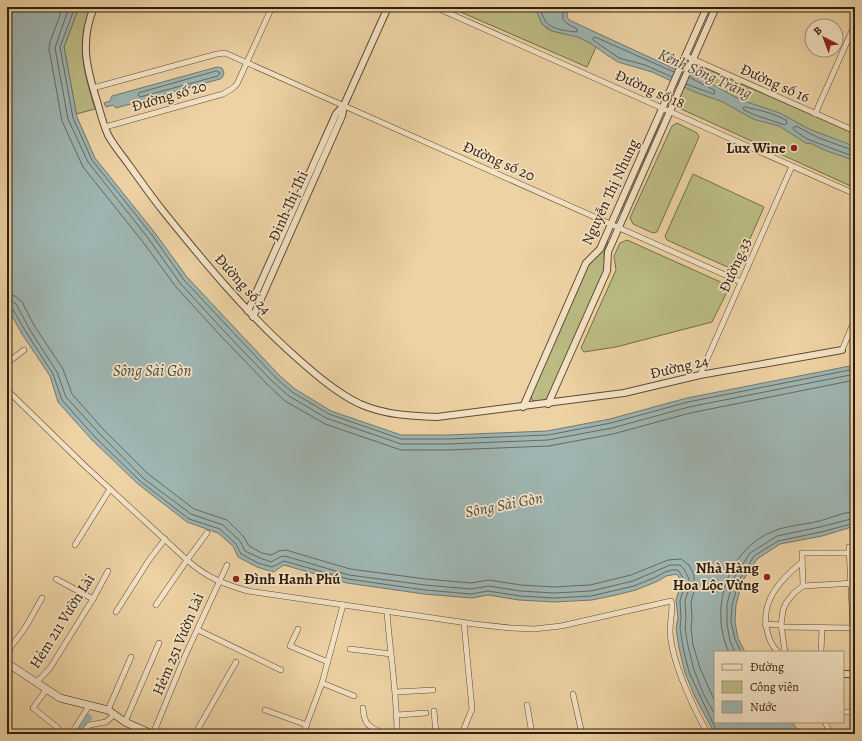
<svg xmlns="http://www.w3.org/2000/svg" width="862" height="741" viewBox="0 0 862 741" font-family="Alegreya,serif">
	<rect width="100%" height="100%" fill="#edd2a4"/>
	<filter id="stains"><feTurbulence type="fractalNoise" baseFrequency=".005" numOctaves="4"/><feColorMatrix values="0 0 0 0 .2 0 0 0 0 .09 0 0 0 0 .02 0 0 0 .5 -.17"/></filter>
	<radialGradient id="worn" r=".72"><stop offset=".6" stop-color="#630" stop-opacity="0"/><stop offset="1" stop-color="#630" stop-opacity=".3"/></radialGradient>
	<g fill="#bbbb84" stroke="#766c4a">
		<path d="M79 7H91C75 44 84 72 95 109L76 114 64 47Z"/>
		<path d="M449 7H532C541 12 539 24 548 29 556 33 565 33 573 35 582 38 589 42 596 47L587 67Z"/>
		<path d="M698 66H700L855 134V188L681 109C679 106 677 104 678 100 680 93 692 70 698 66Z"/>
		<polygon points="660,123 662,124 622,212 620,212"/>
		<polygon points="677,123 697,133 699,137 657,232 653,233 633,224 630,218 672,126"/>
		<polygon points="693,174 764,207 738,266 732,269 667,240 665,236"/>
		<polygon points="627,240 725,284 728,290 712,322 616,347 584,352 581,348 616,270 614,256 620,243"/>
		<path d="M607 242H608L604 253 605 269 548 398C543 401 537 402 532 400L531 396 589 264 601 253Z"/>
	</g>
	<g fill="#9eb5b1" stroke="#727870">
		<polygon points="7,7 79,7 64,47 77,117 95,158 155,233 187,277 231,324 279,375 295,389 331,411 401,435 448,435 547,431 610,419 687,398 855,365 855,526 822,536 780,544 757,559 742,582 736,605 735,622 738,638 745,652 715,652 715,722 792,722 800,734 715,734 695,697 685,673 679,648 676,628 678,618 676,600 679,590 680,579 677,574 666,576 658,581 636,590 616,595 592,600 554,602 519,600 488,595 472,598 424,594 347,583 284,565 273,572 257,567 238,557 233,546 218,533 187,522 138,484 92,440 58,402 50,376 22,334 7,307"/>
		<path d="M532 7H570C568 12 565 15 569 20L675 69 693 74 741 100 780 113 809 129 851 145 855 147V161L842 156 827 151 812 144 806 143 779 126 753 119 723 102 695 92 652 72 618 62 607 55 590 43 578 37 552 31 542 24 536 10Z"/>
		<polygon points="217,67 222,68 224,73 222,78 220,79 116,108 113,105 106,107 104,103 110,101 112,96"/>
	</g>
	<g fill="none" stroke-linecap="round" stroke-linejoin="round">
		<g stroke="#676960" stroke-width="1">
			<polyline points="63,7 50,42 49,49 62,121 83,167 143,242 176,287 220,335 268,385 285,401 325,424 401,450 448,450 549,446 613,434 690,413 855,380"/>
			<polyline points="69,7 55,48 68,119 88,162 148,238 180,283 224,331 272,381 289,396 326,418 401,444 448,444 548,440 612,428 689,407 855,374"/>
			<polyline points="75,7 60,47 73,118 92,160 152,235 184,280 228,327 276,378 292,392 329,414 401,439 448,439 548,435 611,423 688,402 855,369"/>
			<path d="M539 7C542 12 543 18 546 22 552 30 568 31 577 32V29C566 23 558 21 566 7"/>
			<polygon points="217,71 220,73 218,76 140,97 138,95 139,93"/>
			<polyline points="672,77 645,65 619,58 593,40 593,38 595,37 674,72"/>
			<polyline points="686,84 713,94 715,93 714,90 689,77"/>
			<path d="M745 107C759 110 774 113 787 121V123L785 125 755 115 744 110 743 108Z"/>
			<polyline points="855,151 819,138 796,126 793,128 794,130 807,139 855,157"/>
			<polyline points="7,295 15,296 22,302 35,327 63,369 72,394 103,429 147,473 194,509 227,520 243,536 249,546 262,553 271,555 279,551 286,550 350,569 426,579 471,583 489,580 521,585 554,587 590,585 631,575 668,560 681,559 689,565 694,575 694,591 691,602 692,618 691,628 693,645 700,668 715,702"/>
			<polyline points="7,301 12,301 16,304 30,330 57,372 66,397 99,433 143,478 191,514 223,525 240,541 245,551 260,558 271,562 280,557 285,556 349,575 425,585 471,589 489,586 520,591 554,593 591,591 633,581 670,565 680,565 684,569 689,579 688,592 685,601 686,618 685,628 688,646 694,670 703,693 715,715"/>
			<polyline points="7,306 12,308 26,332 53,374 62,400 95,437 140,481 189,519 220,529 236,544 241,554 258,563 272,567 284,561 348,579 425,590 471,594 488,591 520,596 554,598 591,596 634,586 656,577 665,572 672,570 678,570 684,579 683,591 680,601 681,618 680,628 683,647 689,672 718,734"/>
			<path d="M729 652C708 609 728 548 774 531 788 525 805 525 819 521 831 518 843 512 855 512"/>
			<polyline points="735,652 730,641 727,624 727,604 734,578 750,553 777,536 820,527 855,518"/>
			<polyline points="741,652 735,639 731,622 732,605 739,580 754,556 778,541 821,532 855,523"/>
		</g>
		<polyline stroke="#9eb5b1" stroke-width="8" points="75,734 88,718"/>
		<g stroke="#5f4a34" stroke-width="6">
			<g id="minor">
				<polyline points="435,7 855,194"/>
				<polyline points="686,56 855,131"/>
				<polyline points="93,88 217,54 225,53 741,282"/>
				<polyline points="815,114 855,24"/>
				<polyline points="105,127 223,94 233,88 237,84 272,7"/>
				<polyline points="842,350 855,319"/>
				<polyline points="7,363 24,350"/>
				<polyline points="700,375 792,166"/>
				<path d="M7 390 84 465 187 560C206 577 223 584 248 591L474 624 511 628 534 629 561 626 671 601 672 604C672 613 670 623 670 632 672 663 693 707 708 734"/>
				<polyline points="7,497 7,499"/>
				<polyline points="75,545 110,489"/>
				<polyline points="56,579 93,599"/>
				<polyline points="803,586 802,553 850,553"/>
				<polyline points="156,605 187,560 207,533"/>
				<polyline points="116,612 149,560 165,539"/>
				<path d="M387 612C390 653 397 693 397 734"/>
				<polyline points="765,624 781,625"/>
				<polyline points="782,627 855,628"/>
				<polyline points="853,628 849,547 855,547"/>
				<polyline points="298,629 290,646 328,662"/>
				<polyline points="198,630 281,670"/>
				<polyline points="350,649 391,654"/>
				<polyline points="7,652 25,628 42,598"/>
				<path d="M778 652C771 645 769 639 767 630 760 601 781 579 802 562"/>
				<polyline points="785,652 781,625 783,610 786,603 794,593 803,586 855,583"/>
				<polyline points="821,652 822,628"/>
				<polyline points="36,683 50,668 93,599 108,571"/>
				<polyline points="322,683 354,696"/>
				<polyline points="46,690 33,708 58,728"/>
				<polyline points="396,692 433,690"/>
				<polyline points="573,694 582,734"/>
				<polyline points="527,705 532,734"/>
				<path d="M363 708C364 727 371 728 387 734"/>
				<polyline points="108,710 131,657"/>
				<polyline points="265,710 307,725"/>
				<polyline points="434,711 436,734"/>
				<polyline points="843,712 855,712"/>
				<polyline points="397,715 426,713"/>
				<polyline points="125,722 159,643"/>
				<polyline points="825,722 831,734"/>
				<polyline points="304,731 317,734"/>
				<polyline points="71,734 89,706"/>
				<polyline points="82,734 89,725 106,722 115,714"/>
				<polyline points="153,734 185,656 227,565"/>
				<polyline points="195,734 236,662"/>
				<polyline points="303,734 322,683 343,605"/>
				<polyline points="464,734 463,731 472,709 464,623"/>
			</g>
		</g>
		<g stroke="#5f4a34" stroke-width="8">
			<g id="tertiary">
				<path d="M94 7C80 41 86 67 97 101 100 112 103 124 108 135 114 146 122 155 129 165 140 180 151 196 163 211 205 263 247 314 297 358 316 375 337 393 360 404 385 415 411 416 437 417L624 393 700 375 842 350"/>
				<polyline points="248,311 336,114 344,105"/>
				<polyline points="253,317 342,116 344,105 388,7"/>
				<polyline points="548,404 607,271 608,252 716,7"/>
				<polyline points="523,407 586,263 600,249 707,7"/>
				<polyline points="843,674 855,674"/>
			</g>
		</g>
		<g stroke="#301d0f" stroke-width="8">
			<polyline id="secondary" points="7,663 60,698 108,710 125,722 152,734"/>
		</g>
		<use href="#minor" stroke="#f3e2c4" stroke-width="5"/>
		<use href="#tertiary" stroke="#f3e2c4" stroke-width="6"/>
		<use href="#secondary" stroke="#f3e2c4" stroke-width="7"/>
	</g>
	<g fill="#8f2418" stroke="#f3e2c4" stroke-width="1.5">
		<circle cx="794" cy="148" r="4"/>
		<circle cx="767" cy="577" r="4"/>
		<circle cx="236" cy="579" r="4"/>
	</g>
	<g text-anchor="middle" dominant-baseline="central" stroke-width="3.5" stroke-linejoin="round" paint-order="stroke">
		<g font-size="15" fill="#301d0f" stroke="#f3e2c4">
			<text transform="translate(775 83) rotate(24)">Đường số 16</text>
			<text transform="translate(650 89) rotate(24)">Đường số 18</text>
			<text transform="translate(169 96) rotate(-16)">Đường số 20</text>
			<text transform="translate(499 161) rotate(24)">Đường số 20</text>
			<text transform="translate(610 192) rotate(-65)">Nguyễn Thị Nhung</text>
			<text transform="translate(288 206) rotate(-66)">Đinh Thị Thi</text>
			<text transform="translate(735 265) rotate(-66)">Đường 33</text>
			<text transform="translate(243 284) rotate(48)">Đường số 24</text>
			<text transform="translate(679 367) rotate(-13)">Đường 24</text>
			<text transform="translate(62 621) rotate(-58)">Hẻm 211 Vườn Lài</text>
			<text transform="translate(178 644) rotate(-67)">Hẻm 251 Vườn Lài</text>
		</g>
		<g font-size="15" font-weight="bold" fill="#301d0f" stroke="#f3e2c4" text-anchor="end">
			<text x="786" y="148">Lux Wine</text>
			<text x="759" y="568">Nhà Hàng<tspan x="759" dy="17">Hoa Lộc Vừng</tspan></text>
			<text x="244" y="579" text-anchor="start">Đình Hanh Phú</text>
		</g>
		<g font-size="16" font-style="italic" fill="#514b40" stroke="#f3e2c4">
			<text transform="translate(705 74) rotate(24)">Kênh Sông Trăng</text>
			<text x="152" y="371">Sông Sài Gòn</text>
			<text transform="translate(504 505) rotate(-11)">Sông Sài Gòn</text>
		</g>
	</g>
	<rect width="862" height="741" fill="none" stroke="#edd2a4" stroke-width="24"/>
	<rect x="8" y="8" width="846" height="725" fill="none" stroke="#301d0f" stroke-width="2"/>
	<rect x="12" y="12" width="838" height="717" fill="none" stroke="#301d0f"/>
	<rect x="714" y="651" width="130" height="72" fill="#f3e2c4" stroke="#a5937c"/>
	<rect x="722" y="664" width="20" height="6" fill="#f3e2c4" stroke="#a5937c"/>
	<text x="750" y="671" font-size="12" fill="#301d0f">Đường</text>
	<rect x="722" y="681" width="20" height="12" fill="#bbbb84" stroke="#a5937c"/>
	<text x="750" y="691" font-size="12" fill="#301d0f">Công viên</text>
	<rect x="722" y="701" width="20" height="12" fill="#9eb5b1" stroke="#a5937c"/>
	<text x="750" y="711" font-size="12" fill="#301d0f">Nước</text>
	<g transform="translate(824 38) rotate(318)"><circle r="19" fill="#f3e2c4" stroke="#a5937c"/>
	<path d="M0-3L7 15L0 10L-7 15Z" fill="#8f2418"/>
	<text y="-6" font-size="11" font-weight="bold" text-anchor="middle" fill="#301d0f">B</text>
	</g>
	<rect width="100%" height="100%" filter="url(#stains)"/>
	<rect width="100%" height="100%" fill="url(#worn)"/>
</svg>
